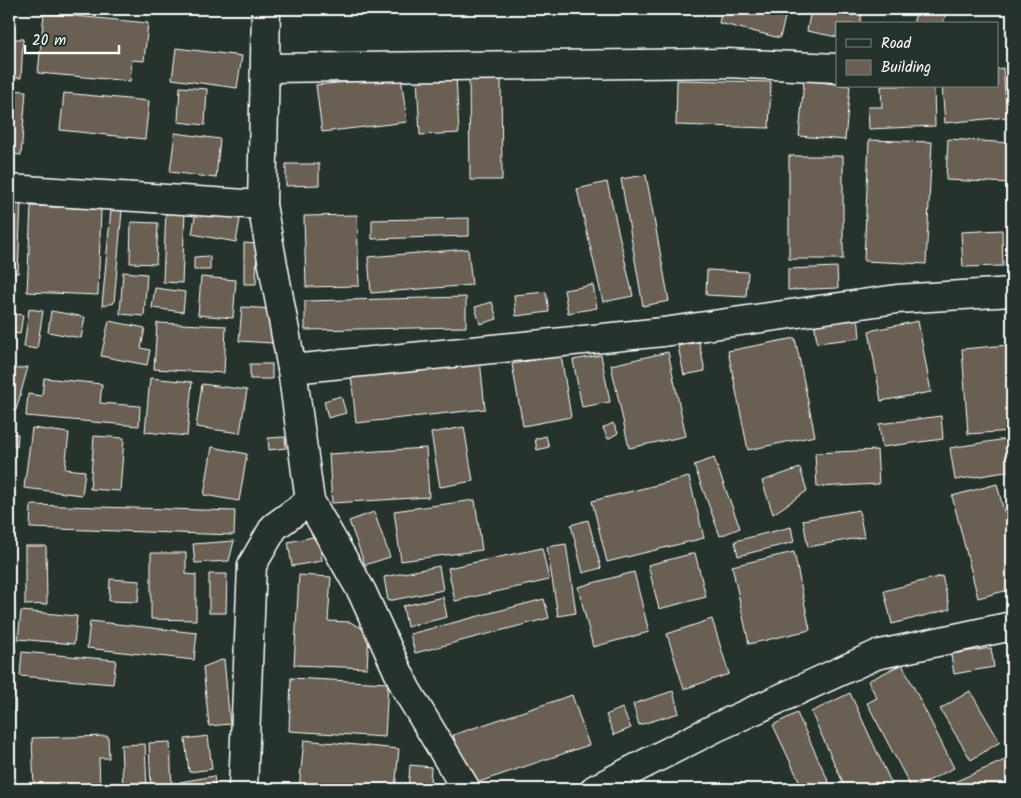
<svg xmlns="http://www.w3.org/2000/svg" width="1021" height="798" viewBox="0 0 1021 798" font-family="Kalam,sans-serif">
	<rect width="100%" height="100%" fill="#26332d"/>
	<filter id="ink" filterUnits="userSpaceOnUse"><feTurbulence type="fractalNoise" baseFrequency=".02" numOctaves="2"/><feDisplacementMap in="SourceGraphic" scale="10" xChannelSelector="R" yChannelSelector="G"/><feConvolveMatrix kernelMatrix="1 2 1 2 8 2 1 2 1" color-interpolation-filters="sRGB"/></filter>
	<g filter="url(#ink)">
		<g fill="#695f53" stroke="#fff">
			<polygon points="91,9 131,9 130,13"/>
			<polygon points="722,9 787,9 780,38 719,23"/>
			<polygon points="811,9 863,9 860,24 837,24 837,37 807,31"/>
			<polygon points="917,9 947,9 943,24 913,24"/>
			<polygon points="44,13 148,23 144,61 132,60 130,81 38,73"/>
			<polygon points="9,39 23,39 21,78 9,77"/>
			<polygon points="176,48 242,56 237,88 172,79"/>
			<polygon points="1012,63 1012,89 1009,64"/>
			<polygon points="1003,68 1007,117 945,123 942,86 997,86 997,69"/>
			<polygon points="501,72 502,180 470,180 469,73"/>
			<polygon points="456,76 459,133 420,135 417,77"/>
			<polygon points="401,77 407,122 322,132 316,85"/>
			<polygon points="677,80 771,82 769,128 676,125"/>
			<polygon points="804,80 850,86 845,140 799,136"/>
			<polygon points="881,86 934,86 935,126 869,129 868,107 882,107"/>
			<polygon points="180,87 207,89 205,125 178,122"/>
			<polygon points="9,90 26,91 21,155 9,154"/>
			<polygon points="64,93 149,101 145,139 60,130"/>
			<polygon points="175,133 220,139 216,178 170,172"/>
			<polygon points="948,139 1012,143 1012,183 946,180"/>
			<polygon points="869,140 932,142 926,264 864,261"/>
			<rect x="789" y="156" width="54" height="103"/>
			<polygon points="286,164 319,164 319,185 286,186"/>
			<polygon points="646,175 669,301 643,306 621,179"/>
			<polygon points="607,182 633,296 603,302 577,189"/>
			<polygon points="21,200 18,273 9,273 9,201"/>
			<polygon points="31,206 101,209 98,295 27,292"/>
			<polygon points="111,209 122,210 114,303 102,306"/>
			<polygon points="166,210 185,211 182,283 163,282"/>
			<polygon points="196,211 240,219 236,242 192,234"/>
			<polygon points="357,215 359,286 306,287 304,216"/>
			<polygon points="469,218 469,236 372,239 372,220"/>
			<polygon points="131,222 158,223 156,264 130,263"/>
			<polygon points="1002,230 1003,266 963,267 961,232"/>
			<polygon points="244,243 257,244 256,284 244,284"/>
			<polygon points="468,249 472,285 371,293 368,257"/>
			<polygon points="210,256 210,270 194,270 194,257"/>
			<polygon points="837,267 838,288 788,290 788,269"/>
			<polygon points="707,270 748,272 746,297 706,295"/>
			<polygon points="123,272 147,274 144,316 120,314"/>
			<polygon points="201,277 236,280 233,318 198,315"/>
			<polygon points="593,285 597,308 568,313 564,290"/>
			<polygon points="155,288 185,292 183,312 152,308"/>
			<polygon points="546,292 549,312 516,316 514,295"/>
			<polygon points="466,297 466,327 305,330 305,301"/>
			<polygon points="492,302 497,319 480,324 475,307"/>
			<polygon points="242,307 274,309 272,343 239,341"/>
			<polygon points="29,309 43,311 37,349 24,347"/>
			<polygon points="51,311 85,317 81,338 48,332"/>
			<polygon points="9,313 23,315 20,334 9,332"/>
			<polygon points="858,315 860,338 817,343 814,319"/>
			<polygon points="109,321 145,328 141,348 150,350 147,365 101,356"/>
			<polygon points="918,321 931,392 881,401 869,331"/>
			<polygon points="157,323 226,326 224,373 154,369"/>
			<polygon points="795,338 815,436 748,450 728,351"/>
			<polygon points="699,342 705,371 684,375 678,346"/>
			<polygon points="1008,345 1012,431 968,434 962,349"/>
			<polygon points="668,352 686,436 629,448 611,365"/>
			<polygon points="561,355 571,417 523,426 512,364"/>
			<polygon points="601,355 610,402 582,407 573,360"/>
			<polygon points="480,360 485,409 356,423 351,374"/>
			<rect x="250" y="364" width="22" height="15"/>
			<polygon points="28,367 16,410 9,410 11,370"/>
			<polygon points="44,378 102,384 100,403 140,406 139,426 26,416 28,394 42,396"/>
			<polygon points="150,378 192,382 187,436 145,432"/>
			<polygon points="202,384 247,390 240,433 196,427"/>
			<polygon points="341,396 346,413 328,418 324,401"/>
			<polygon points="941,416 943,439 882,447 879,424"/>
			<polygon points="613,423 618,433 608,439 603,428"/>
			<polygon points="464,427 473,481 440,487 431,433"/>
			<polygon points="32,428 69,433 65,469 85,471 82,495 24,488"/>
			<polygon points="9,433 18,434 17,447 9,446"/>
			<polygon points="94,436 124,438 120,491 90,489"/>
			<polygon points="546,436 549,447 537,450 535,439"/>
			<polygon points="285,437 286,448 269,450 268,438"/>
			<polygon points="1012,438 1012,471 955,480 950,448"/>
			<polygon points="212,447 247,454 239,501 204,495"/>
			<polygon points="426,448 429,497 332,503 329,454"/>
			<polygon points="877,450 879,484 817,487 815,453"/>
			<polygon points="714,458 740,528 720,536 694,465"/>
			<polygon points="800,468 807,491 773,514 762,481"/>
			<polygon points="689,477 704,538 607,562 592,501"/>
			<polygon points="997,484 1012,543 1012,589 978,598 952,496"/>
			<polygon points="475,500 482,550 401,561 394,511"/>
			<polygon points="31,505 235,511 234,535 30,528"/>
			<polygon points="859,510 864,537 808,547 803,520"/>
			<polygon points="374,512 390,557 365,565 349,521"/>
			<polygon points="588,520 601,568 583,573 571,525"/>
			<polygon points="791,527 794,542 738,556 735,541"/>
			<polygon points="9,530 11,530 9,573"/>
			<polygon points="318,536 322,561 292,566 288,542"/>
			<polygon points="234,541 229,561 195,563 193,544"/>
			<polygon points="566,544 576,613 558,616 547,547"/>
			<polygon points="25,546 46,546 47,604 25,605"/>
			<polygon points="542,548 549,580 455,601 448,568"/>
			<polygon points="794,552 810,630 749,644 732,566"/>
			<polygon points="151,553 186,553 186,574 196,575 196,620 151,619"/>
			<polygon points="695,553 706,597 659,609 648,565"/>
			<polygon points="439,566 443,590 388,601 384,577"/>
			<polygon points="634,572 649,632 593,647 578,587"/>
			<polygon points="209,574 227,574 226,613 209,613"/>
			<polygon points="299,575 331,577 328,621 350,622 369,632 367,668 294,665"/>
			<polygon points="942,576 950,609 892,624 884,591"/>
			<polygon points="110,579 140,581 138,602 109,601"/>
			<polygon points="443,597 447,617 407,627 403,606"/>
			<polygon points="544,599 549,618 415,653 410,634"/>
			<polygon points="21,611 77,616 74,644 18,639"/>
			<polygon points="712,619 729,674 684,689 667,634"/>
			<polygon points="90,621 197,633 194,660 87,648"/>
			<polygon points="9,647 15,647 13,732 9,732"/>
			<polygon points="991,648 994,667 954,674 951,654"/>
			<polygon points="22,652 116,660 113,684 20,676"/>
			<polygon points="224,659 230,724 209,726 203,667"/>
			<polygon points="902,664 954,768 912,789 867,703 877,698 868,681"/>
			<polygon points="291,678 388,683 385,737 289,731"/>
			<polygon points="673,691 679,713 639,725 633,704"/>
			<polygon points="970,691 1000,742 971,760 940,709"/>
			<polygon points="850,693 894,789 846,789 811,712"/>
			<polygon points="572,695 589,745 470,785 453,735"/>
			<polygon points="622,708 631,728 614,735 606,715"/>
			<polygon points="797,713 832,789 803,789 773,725"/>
			<polygon points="108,736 109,758 99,758 100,789 34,789 32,738"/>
			<polygon points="208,736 212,769 189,772 185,739"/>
			<polygon points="304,740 399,749 395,789 299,789"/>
			<polygon points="170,742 172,789 151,789 149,743"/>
			<polygon points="145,744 147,789 123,789 121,745"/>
			<polygon points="1012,757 1012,786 1005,789 938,789"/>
			<polygon points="410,765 431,767 430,789 408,789"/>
			<polygon points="214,776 216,789 181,789 180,782"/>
		</g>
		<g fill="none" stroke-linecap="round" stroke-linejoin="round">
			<g stroke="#fff" stroke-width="31">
				<g id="street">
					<polyline points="265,68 726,63 837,68"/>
					<polyline points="9,189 262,205"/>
					<polyline points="292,369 663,332 897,299 1012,292"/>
					<polyline points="310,501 362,592 406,689 466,789"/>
					<polyline points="243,789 252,565 274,527 310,501 292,369 262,205 266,9"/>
					<polyline points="595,789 715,728 876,655 1012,626"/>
				</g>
			</g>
			<use href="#street" stroke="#26332d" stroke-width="28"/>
		</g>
	</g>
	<rect width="1021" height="798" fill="none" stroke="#26332d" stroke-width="30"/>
	<rect x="15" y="15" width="991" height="768" fill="none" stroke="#fff" stroke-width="2" filter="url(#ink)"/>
	<rect x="836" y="22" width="162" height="65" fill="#26332d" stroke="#7d8581"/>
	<rect x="846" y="39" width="25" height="8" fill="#26332d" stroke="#7d8581"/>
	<text x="881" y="48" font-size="15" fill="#ffffff">Road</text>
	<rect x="846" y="60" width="25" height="15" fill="#695f53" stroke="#7d8581"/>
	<text x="881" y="72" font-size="15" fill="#ffffff">Building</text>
	<path d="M25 45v8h94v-8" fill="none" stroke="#ffffff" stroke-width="2.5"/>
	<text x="32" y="45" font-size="15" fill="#ffffff" stroke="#26332d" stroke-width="4" paint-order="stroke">20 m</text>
</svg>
